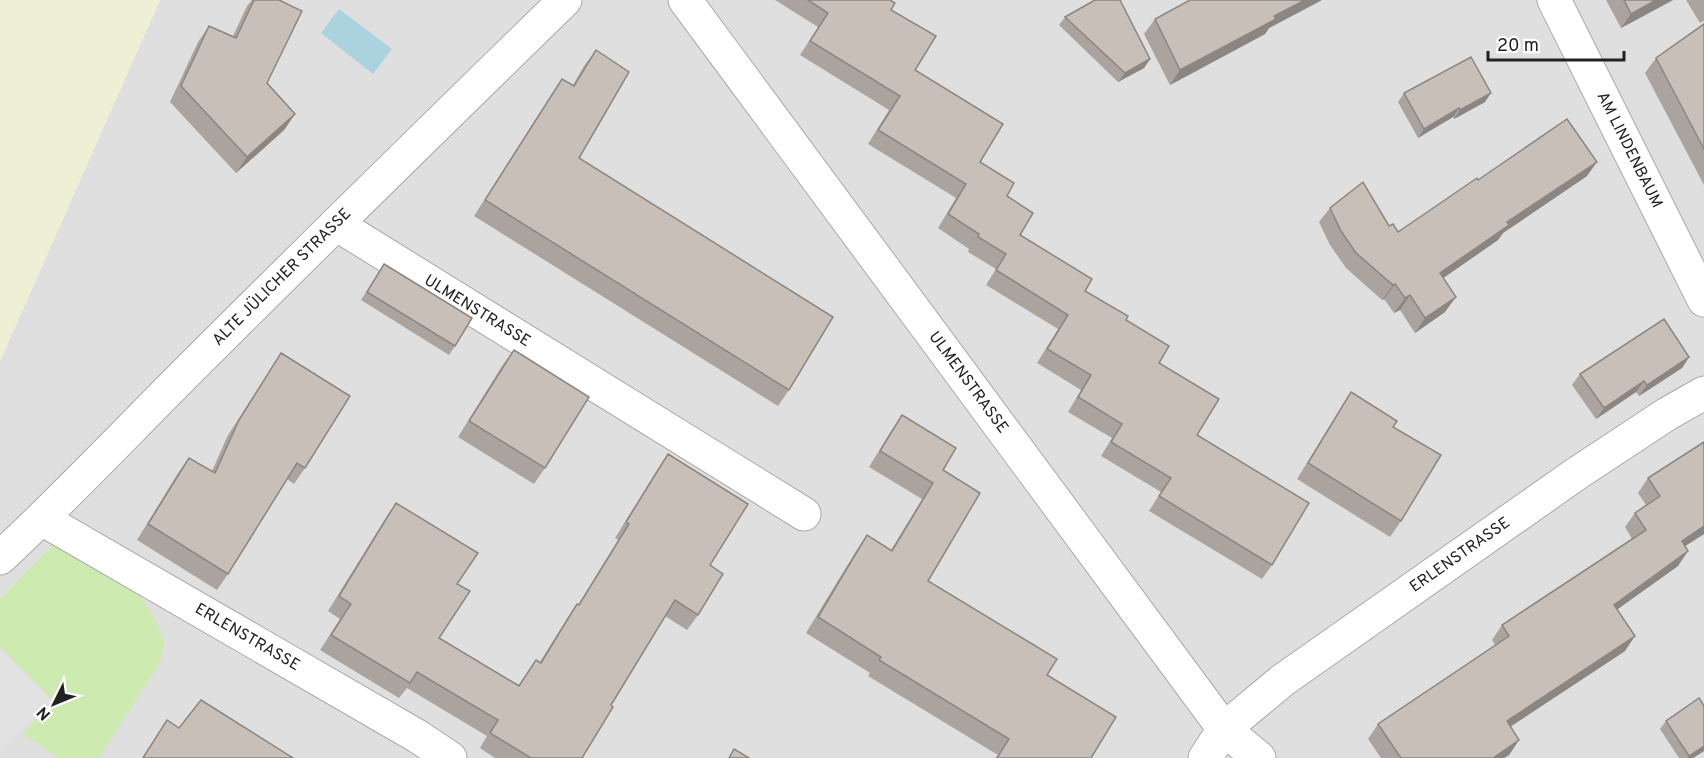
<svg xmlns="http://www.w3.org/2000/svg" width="1704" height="758" viewBox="0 0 1704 758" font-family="Overpass,sans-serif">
	<rect width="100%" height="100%" fill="#f2efe9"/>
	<polygon fill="#e0dfdf" points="160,0 1704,0 1704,758 0,758 0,361"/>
	<polygon fill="#eef0d5" points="0,0 160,0 0,361"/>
	<polygon fill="#cdebb0" points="57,541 136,589 156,621 165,643 160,663 99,758 59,758 22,734 54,702 0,647 0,599"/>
	<polygon fill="#e2e2e2" points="0,650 51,702 0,749"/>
	<polygon fill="#aad3df" points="339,9 392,49 373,74 321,33"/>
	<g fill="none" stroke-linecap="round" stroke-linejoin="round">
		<g stroke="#a9a9a9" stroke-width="35">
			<g id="minor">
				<path id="s1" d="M685 0 1224 729 1259 758"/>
				<path id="s2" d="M1554 0 1704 300"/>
				<path id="s3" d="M336 224 804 514"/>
				<path id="s4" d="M42 519 417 736 450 758"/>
				<path id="s5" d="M0 558C71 492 137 421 206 353 325 234 445 117 565 0"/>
				<path id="s6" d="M1205 758 1224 729 1283 680 1576 474 1667 414 1704 393"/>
			</g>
		</g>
		<use href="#minor" stroke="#fff" stroke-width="33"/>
	</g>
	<g fill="#aba49e">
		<polygon points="252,0 279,0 267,83 295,114 284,130 236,173 170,102 198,42 209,26 233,36 247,6"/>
		<polygon points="775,0 890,0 891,10 915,70 980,162 1007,196 1020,235 1085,291 1126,320 1159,363 1197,435 1272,565 1262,579 1149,511 1161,492 1101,456 1112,438 1068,412 1081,390 1037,363 1058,329 986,285 996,269 968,252 969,249 938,228 956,198 868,144 889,110 800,55 818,27"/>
		<polygon points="1190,0 1322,0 1269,28 1265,34 1170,85 1144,34 1155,19"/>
		<polygon points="1606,0 1673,0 1621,28"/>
		<polygon points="1686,0 1704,0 1704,21 1700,23"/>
		<polygon points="1065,17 1150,59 1144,68 1118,82 1059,25"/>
		<polygon points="1704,24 1704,185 1645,73 1656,58"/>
		<polygon points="596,50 579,158 789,390 778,406 474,216 551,95 562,79 573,85 584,66"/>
		<polygon points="1404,93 1485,102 1454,119 1453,117 1418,138 1398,102"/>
		<polygon points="1587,176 1503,233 1498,240 1443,278 1445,312 1415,333 1400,310 1394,313 1384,299 1382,300 1346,268 1330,245 1319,222 1330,208 1389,226 1398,232 1478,180"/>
		<polygon points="384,264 455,346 449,355 361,300"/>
		<polygon points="514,350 545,468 534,484 458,437 502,366"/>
		<polygon points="281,353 305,468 294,484 287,479 228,574 217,590 137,540 178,473 189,458 212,471 228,435"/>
		<polygon points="1689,357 1682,368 1639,396 1636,392 1596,419 1572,385 1580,374"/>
		<polygon points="1351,392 1393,427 1401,521 1390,537 1297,479 1340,409"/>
		<polygon points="902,415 943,470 928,581 1047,675 1091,758 995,758 998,755 868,676 870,673 806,633 856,551 867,535 891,550 922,499 869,467 891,431"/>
		<polygon points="1704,442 1704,534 1685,546 1678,566 1617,609 1625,651 1510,727 1519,740 1509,755 1504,758 1381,758 1368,739 1378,724 1496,646 1492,640 1502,625 1632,539 1625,527 1635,513 1646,505 1638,493 1648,478"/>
		<polygon points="668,454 710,565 698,615 687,630 665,616 611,705 582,758 495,758 480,748 487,736 407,688 399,698 320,650 340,619 328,611 385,519 396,503 457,584 439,638 519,685 536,660 540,662 566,620 577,604 578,605 618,540 615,538 657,470"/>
		<polygon points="1704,706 1704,751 1693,758 1679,758 1660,729 1666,721"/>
		<polygon points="167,720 179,728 293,758 142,758"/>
	</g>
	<g fill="#8b8681">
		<polygon points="1305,0 1322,0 1269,28 1265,34 1170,85 1180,70 1274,16"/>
		<polygon points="1656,0 1673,0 1621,28 1631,14"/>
		<polygon points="1150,59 1144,68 1118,82 1125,73"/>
		<polygon points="1491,93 1485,102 1454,119 1460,110"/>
		<polygon points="1459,108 1453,117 1418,138 1424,129"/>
		<polygon points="295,114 284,130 236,173 247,157"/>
		<polygon points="1597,162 1587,176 1503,233 1498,240 1429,288 1440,273 1507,222"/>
		<polygon points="1395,284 1384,299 1382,300 1393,285"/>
		<polygon points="1410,295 1400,310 1394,313 1405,298"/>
		<polygon points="1456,297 1445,312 1415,333 1425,318"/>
		<polygon points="1689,357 1682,368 1639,396 1647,385"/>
		<polygon points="1644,381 1636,392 1596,419 1604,408"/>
		<polygon points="1704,526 1704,534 1671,555 1682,541"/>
		<polygon points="1688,551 1678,566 1604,619 1614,605"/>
		<polygon points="1635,636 1625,651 1496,736 1507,721"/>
		<polygon points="1519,740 1509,755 1504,758 1493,758"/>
		<polygon points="1704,746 1704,751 1693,758 1687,758 1689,756"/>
	</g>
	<g fill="#c7bfb8" stroke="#8b8681" stroke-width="1.5">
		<polygon points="254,0 279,0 302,11 267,83 295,114 247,157 181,86 209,26 236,38"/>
		<polygon points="808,0 890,0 895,3 891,10 936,36 915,70 1003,124 980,162 1014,183 1007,196 1033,213 1020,235 1092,279 1085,291 1128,316 1126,320 1169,346 1159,363 1219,399 1197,435 1309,503 1272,565 1159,496 1171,478 1111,442 1122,424 1078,397 1091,375 1047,349 1068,315 996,270 1006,254 978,237 979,234 948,214 966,184 878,130 900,96 810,41 828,13"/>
		<polygon points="1095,0 1120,0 1150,59 1125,73 1065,17"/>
		<polygon points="1190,0 1305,0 1274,16 1276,19 1180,70 1155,19"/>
		<polygon points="1624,0 1656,0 1631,14"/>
		<polygon points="1704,24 1704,149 1656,58"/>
		<polygon points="596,50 629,72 579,158 833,317 789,390 485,200 562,79 574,86"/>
		<polygon points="1471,57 1491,93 1460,110 1459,108 1424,129 1404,93"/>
		<polygon points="1567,119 1597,162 1507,222 1509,225 1440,273 1456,297 1425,318 1410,295 1405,298 1395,284 1393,285 1356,253 1341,231 1330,208 1363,182 1389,226 1393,224 1398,232 1477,178 1478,180"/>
		<polygon points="384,264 472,318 455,346 367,292"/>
		<polygon points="1664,319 1689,357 1647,385 1644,381 1604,408 1580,374"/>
		<polygon points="514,350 589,397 545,468 469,421"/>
		<polygon points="281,353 350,396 305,468 297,463 228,574 148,524 189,458 215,473 239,420"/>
		<polygon points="1351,392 1397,421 1393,427 1441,455 1401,521 1308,463"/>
		<polygon points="902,415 956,448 943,470 980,493 928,581 1057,659 1047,675 1116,717 1091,758 997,758 1009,739 879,660 881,657 818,617 867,535 892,551 933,483 880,451"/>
		<polygon points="1704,442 1704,526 1682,541 1688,551 1614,605 1635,636 1507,721 1519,740 1493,758 1401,758 1378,724 1509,636 1502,625 1646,530 1635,513 1660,496 1648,478"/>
		<polygon points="668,454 748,504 710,565 723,574 698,615 675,600 611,705 613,707 582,758 531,758 490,733 498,720 417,672 410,683 331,635 351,604 339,596 396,503 478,553 457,584 470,591 439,638 519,686 536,660 541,663 577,604 579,605 629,524 626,522"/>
		<polygon points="1699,698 1704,706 1704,746 1689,756 1666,721"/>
		<polygon points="201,700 293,758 143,758 167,720 179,728"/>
		<polygon points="734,749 749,758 729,758"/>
	</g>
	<g text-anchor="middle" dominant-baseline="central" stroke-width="4.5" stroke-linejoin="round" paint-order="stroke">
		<g font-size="16" fill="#222" stroke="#fff">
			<text stroke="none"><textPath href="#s2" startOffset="168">AM LINDENBAUM</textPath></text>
			<text stroke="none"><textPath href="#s5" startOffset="398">ALTE JÜLICHER STRASSE</textPath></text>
			<text stroke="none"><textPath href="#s3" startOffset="166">ULMENSTRASSE</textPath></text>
			<text stroke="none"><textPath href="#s1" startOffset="476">ULMENSTRASSE</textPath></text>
			<text stroke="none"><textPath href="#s6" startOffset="328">ERLENSTRASSE</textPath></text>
			<text stroke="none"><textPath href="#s4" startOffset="237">ERLENSTRASSE</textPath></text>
		</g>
	</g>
	<g transform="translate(54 704) rotate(227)" stroke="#ffffff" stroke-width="4.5" paint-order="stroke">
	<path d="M0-4.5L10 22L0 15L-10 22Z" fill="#222222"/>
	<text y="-9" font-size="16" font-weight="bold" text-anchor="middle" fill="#222222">N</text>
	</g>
	<path d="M1488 51v9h136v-9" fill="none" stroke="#222222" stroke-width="3"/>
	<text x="1497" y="51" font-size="18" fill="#222222" stroke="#ffffff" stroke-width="4.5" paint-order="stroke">20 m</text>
</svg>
